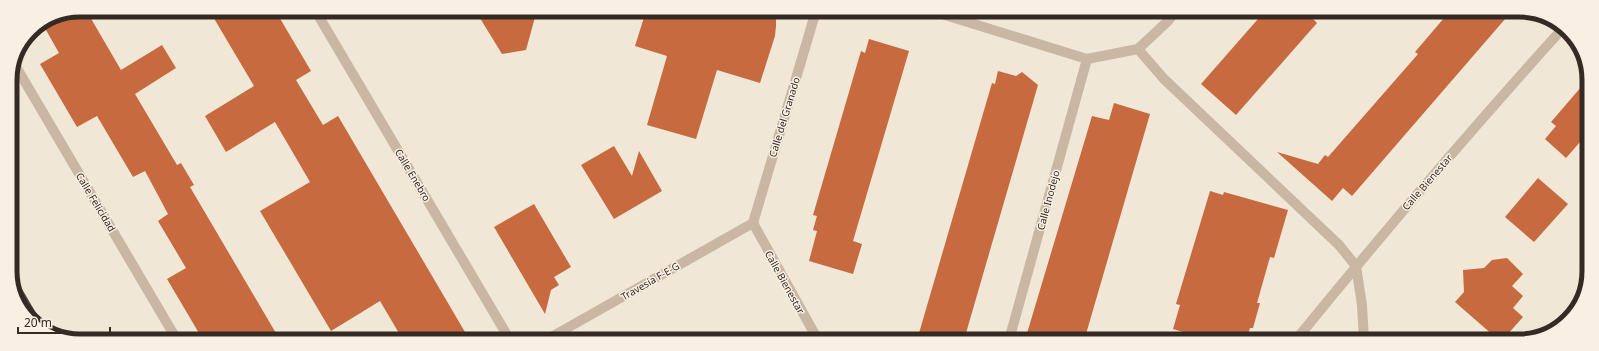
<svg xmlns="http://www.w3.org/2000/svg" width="1599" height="351" viewBox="0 0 1599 351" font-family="'Noto Sans',sans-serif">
	<rect width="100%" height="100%" fill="#f1e7d7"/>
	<g fill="#c76a3f">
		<polygon points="80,10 86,10 121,70 162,45 176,68 135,94 177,165 181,163 194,185 190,187 280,340 203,340 193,323 167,279 186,268 158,221 168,214 145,171 133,177 97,116 77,127 40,64 59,53 42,23 54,15"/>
		<polygon points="209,10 275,10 311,71 296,80 323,125 338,116 465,332 451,340 403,340 380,301 331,331 260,211 310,182 275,122 226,152 205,116 254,86"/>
		<polygon points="475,10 537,10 526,50 502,54"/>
		<polygon points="646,11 776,11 776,26 775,36 760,83 717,70 696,139 647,125 667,56 635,46"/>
		<polygon points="1265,11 1305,11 1317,23 1236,115 1201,84"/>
		<polygon points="1450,11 1512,11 1352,196 1343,188 1332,201 1277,152 1318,164 1325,155 1328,157 1418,54 1415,52"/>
		<polygon points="869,39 909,51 853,241 862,244 853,274 809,261 817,231 813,230 817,216 813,215 861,51 865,53"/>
		<polygon points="998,71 1016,76 1022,72 1038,85 964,340 917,340 992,83 995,84"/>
		<polygon points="1588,79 1588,133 1566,158 1545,139 1556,126 1551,122"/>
		<polygon points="1114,103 1150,114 1084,341 1025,340 1092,116 1109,120"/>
		<polygon points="614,146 632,176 639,151 662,191 614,219 581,165"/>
		<polygon points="1538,178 1568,204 1534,242 1505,217"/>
		<polygon points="1210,191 1223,195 1224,192 1288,210 1274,258 1270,257 1257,303 1260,303 1253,328 1250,328 1246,341 1200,341 1200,337 1173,329 1180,305 1176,304"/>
		<polygon points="534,204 571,267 554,277 559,285 551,290 545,314 494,227"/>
		<polygon points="1507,258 1523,274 1512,286 1523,296 1513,308 1523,317 1507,335 1494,336 1455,302 1464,292 1463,270 1484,268 1492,260"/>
	</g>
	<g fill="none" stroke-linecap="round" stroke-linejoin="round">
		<g stroke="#c9b7a3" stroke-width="10">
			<polyline points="315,10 510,340"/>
			<polyline points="932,11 1087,59 1138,49 1167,22 1176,11"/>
			<polyline points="1138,49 1164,79 1339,245 1356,266 1362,305 1364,341"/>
			<polyline points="15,65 177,340"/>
			<polyline points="753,223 816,11"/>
			<polyline points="753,223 818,340"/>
			<polyline points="546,340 753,223"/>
			<polyline points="1009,340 1087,59"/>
			<path d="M1295 341C1382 234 1471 130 1563 28"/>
		</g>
		<polyline stroke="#55463c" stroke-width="12" points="11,282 35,323"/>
	</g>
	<g text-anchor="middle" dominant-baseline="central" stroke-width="3" stroke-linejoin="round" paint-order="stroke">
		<g font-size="10" fill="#342b25" stroke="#f9f0e3">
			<text transform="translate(784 117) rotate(-73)">Calle del Granado</text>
			<text transform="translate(413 175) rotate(59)">Calle Enebro</text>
			<text transform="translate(1427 182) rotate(-49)">Calle Bienestar</text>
			<text transform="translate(1048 200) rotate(-75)">Calle Inodejo</text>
			<text transform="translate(96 202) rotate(59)">Calle Felicidad</text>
			<text transform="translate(650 281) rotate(-30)">Travesía F-E-G</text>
			<text transform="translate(785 282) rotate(61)">Calle Bienestar</text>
		</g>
	</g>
	<path d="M0 0H1599V351H0ZM80 17H1519A63 63 0 0 1 1582 80V271A63 63 0 0 1 1519 334H80A63 63 0 0 1 17 271V80A63 63 0 0 1 80 17Z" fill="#f9f0e3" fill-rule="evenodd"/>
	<path fill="none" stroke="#342b25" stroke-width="5" d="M80 17H1519A63 63 0 0 1 1582 80V271A63 63 0 0 1 1519 334H80A63 63 0 0 1 17 271V80A63 63 0 0 1 80 17Z"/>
	<path d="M18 327v6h92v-6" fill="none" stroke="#342b25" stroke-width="2"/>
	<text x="24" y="327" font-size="12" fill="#342b25" stroke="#f9f0e3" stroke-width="3" paint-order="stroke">20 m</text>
</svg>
